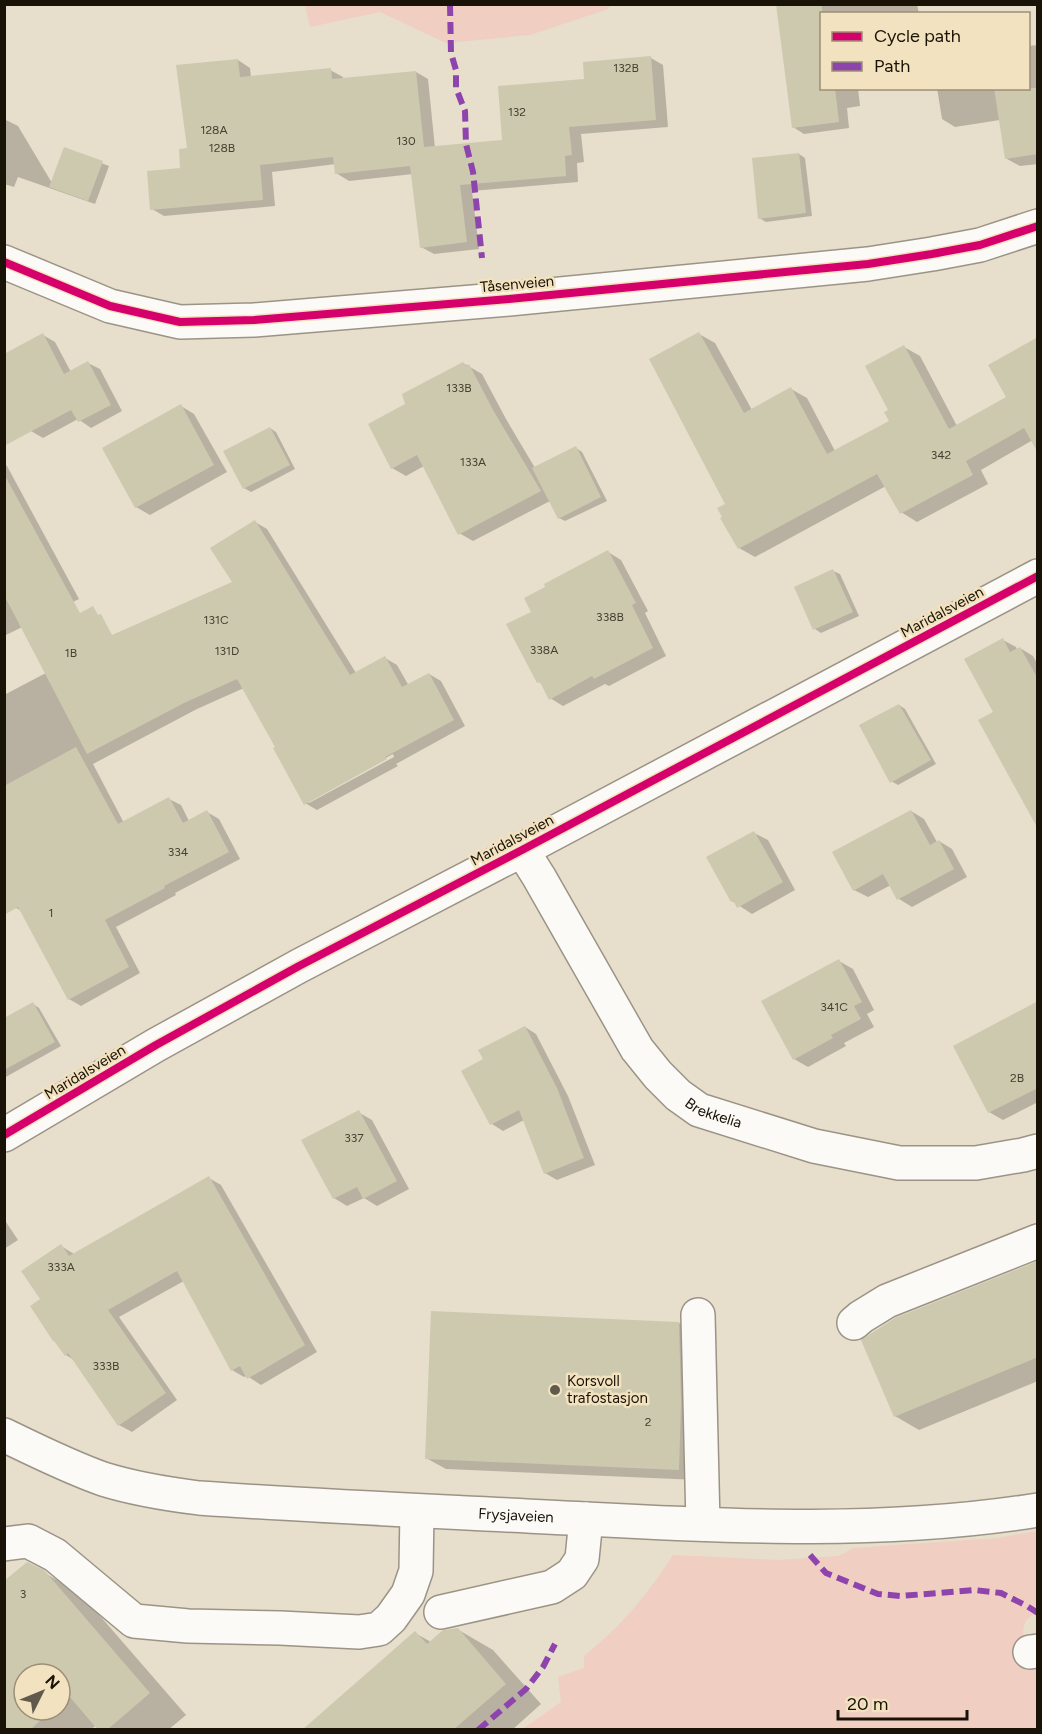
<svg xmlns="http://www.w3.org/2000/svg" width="1042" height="1734" viewBox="0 0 1042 1734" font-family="Figtree,sans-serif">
	<rect width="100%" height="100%" fill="#e7decb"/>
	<g fill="#f0cec2">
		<polygon points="305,5 305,4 610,5 608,9 530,35 446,43 380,12 310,27"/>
		<path d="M1037 1531V1614C1018 1618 1024 1639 1024 1655L1037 1659V1729L521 1730 561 1702 558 1677 584 1668V1656C621 1627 647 1595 673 1555L778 1560 839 1556 853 1548 997 1538Z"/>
	</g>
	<g fill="#0003" fill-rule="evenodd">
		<polygon points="777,4 917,4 919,14 822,14 822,88 858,88 860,106 847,108 849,128 804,134 793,127"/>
		<polygon points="1038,45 1038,164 1020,166 1007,159 1000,120 955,127 942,119 937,88 1028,88 1028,46"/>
		<polygon points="651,58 663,65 668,127 581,134 584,162 577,163 578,182 472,191 479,249 434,254 421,247 413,174 349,181 336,173 336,164 272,172 275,206 164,216 152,209 181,169 189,149 238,60 250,68 251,78 330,70 343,77 343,80 416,72 428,79 435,148 504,142 586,80"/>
		<polygon points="4,119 18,126 52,183 65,149 109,166 95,204 18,177 14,187 4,184"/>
		<polygon points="799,154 805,158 812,216 766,222 759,218"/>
		<polygon points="699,334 715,343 752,410 791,389 807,398 835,451 891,422 890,411 904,347 920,356 957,426 1008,398 1038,437 981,470 988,484 917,522 901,512 886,486 755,557 739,548 727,504"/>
		<polygon points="43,335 55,342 71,372 88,363 100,369 122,411 91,428 78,419 43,438 31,431"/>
		<polygon points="463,363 482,374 506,419 535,468 576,448 582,452 607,501 565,521 559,518 550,501 473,541 459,533 424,466 406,476 392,468 407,405"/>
		<polygon points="181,406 194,414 227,472 150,515 136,507 104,448"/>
		<polygon points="270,428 276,432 295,469 251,492 244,488"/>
		<polygon points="4,464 7,466 79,599 4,636"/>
		<path d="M255 522 267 529 356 673 385 658 397 665 409 686 429 674 441 681 465 726 396 764 398 766 317 810 305 803 278 747 244 688 197 709 93 764 124 823 169 799 181 805 189 821 207 812 219 819 240 859 175 893 176 895 116 927 140 973 81 1006 69 999 22 911 16 908 4 862V695L124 632 234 583ZM393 754 394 757 309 803V800Z"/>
		<polygon points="608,552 621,560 648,611 645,613 666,656 609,686 605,684 563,706 550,698 543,685 539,682 533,612"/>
		<polygon points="833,571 840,574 859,616 821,633 815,629"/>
		<polygon points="1003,640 1016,647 1017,650 1020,648 1033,656 1038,665 1038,826 995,713"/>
		<polygon points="899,705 905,709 936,764 898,785 891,781"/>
		<polygon points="911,811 924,819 937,842 939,841 952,849 967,877 912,907 899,899 891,885 868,897 854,890"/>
		<polygon points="754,833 768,840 795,890 752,914 732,901"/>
		<polygon points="839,961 853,969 874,1010 867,1014 874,1027 844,1043 846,1046 808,1067 794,1059"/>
		<polygon points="1038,1003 1038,1102 1003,1120 989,1112"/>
		<polygon points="33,1004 39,1008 61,1046 4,1078 4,1019"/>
		<polygon points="525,1027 536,1034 568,1096 595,1165 557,1180 545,1173 524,1120 503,1131 492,1124 463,1071 485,1060"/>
		<polygon points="358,1112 372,1120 409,1189 377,1206 364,1198 347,1206 334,1198"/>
		<polygon points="209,1178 221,1185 317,1352 261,1385 247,1376 244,1377 232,1370 184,1281 119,1317 177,1400 132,1432 119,1425 74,1360 66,1355 42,1299 61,1246 74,1254"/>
		<polygon points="4,1219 18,1240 4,1249"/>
		<polygon points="1038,1263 1038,1381 919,1430 895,1416"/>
		<polygon points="679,1323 699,1334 698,1480 446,1469 426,1458"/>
		<path d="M43 1572 81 1594 186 1715 168 1730H100L96 1725 91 1730H4ZM24 1674H60V1710H24Z"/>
		<polygon points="457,1629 493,1650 541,1704 512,1730 305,1730 415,1633 431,1642"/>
	</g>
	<g fill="#cdc9af">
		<polygon points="776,4 822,4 822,88 835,88 839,122 792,128"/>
		<polygon points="651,56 656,120 569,127 572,155 565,156 566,176 460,185 467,242 420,248 410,166 335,174 333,157 260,165 263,200 150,210 147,171 180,168 179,149 187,148 176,65 238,59 240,77 331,68 332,79 416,71 424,147 502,140 498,86 584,79 583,62"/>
		<polygon points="994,88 1038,88 1038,154 1005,159"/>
		<polygon points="64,147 103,161 88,201 49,187"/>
		<polygon points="799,153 806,213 758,219 752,158"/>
		<polygon points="699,332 744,413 791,387 827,454 889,421 884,412 888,410 865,366 904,345 949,429 1006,397 988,365 1038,337 1038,453 1024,428 966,461 973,475 900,514 877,474 738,549 720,518 722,517 717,508 725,504 649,359"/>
		<polygon points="43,333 64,374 88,361 111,405 78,422 71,410 4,446 4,354"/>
		<polygon points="463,362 466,366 469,364 493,410 541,491 458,535 417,455 391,469 368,424 405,404 402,394"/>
		<polygon points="181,404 214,465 135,508 102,448"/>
		<polygon points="270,427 290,465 243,489 223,451"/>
		<polygon points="576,446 601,497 558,519 532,468"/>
		<polygon points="4,474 80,613 93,606 98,615 101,614 112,635 232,582 210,548 255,520 350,675 385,656 402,687 429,673 454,720 385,757 387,759 304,805 273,748 275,747 237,679 184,703 87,754 4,595"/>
		<polygon points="608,550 636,603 632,605 653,648 594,679 592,676 549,700 540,682 537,683 506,624 531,612 524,598 545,587 544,584"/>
		<polygon points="833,569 853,612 813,630 794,587"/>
		<polygon points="1003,638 1010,652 1020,647 1038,679 1038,829 978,720 993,712 964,659"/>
		<polygon points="899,704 931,760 890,783 859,725"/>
		<polygon points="76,747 118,824 169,797 183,823 207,810 229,852 164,886 165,888 105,920 129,967 68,1000 18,907 4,915 4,786"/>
		<polygon points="911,810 930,845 939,840 954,869 897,900 883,874 853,891 832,852"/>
		<polygon points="754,831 783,882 737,908 733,900 731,902 706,857"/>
		<polygon points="839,959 862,1002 854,1006 861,1019 831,1035 833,1038 793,1060 761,1001"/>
		<polygon points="1038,1001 1038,1088 988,1113 953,1046"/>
		<polygon points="33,1002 55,1042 4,1070 4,1018"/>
		<polygon points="525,1026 557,1088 584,1158 544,1174 519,1110 490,1125 461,1071 483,1059 478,1050"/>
		<polygon points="359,1110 397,1181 363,1199 357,1187 333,1199 301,1140"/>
		<polygon points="209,1176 305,1345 247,1379 240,1366 231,1371 177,1271 108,1310 166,1393 118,1426 68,1353 65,1356 54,1341 53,1341 30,1306 40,1299 21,1271 61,1244 69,1256"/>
		<polygon points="1038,1261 1038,1357 894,1417 861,1340 895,1318"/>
		<polygon points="431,1311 679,1322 681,1402 679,1470 425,1459"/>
		<polygon points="27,1562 44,1570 150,1693 107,1730 98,1730 69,1696 60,1703 60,1674 24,1674 24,1710 52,1710 30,1730 4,1730 4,1581"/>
		<polygon points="458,1628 506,1684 453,1730 302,1730 415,1631 427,1644 443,1630"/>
	</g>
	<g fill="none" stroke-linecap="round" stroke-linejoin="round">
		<g stroke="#9b9486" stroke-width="36">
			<g id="minor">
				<polyline points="4,262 110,306 180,322 254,320 509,299 868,264 932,254 980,245 1038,226"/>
				<path id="s1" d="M522 850 539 877 637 1049 658 1075 678 1095 699 1110 814 1146 899 1163H976L1023 1155 1038 1151"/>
				<polyline points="698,1315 703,1524"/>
				<polyline points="854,1323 861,1317 887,1301 1038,1241"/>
				<path id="s2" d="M4 1435C37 1451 69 1467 103 1479 135 1489 167 1494 199 1498 328 1507 456 1512 585 1519 735 1527 888 1534 1038 1510"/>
				<polyline points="4,1544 28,1541 55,1555 134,1621 188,1626 280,1628 359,1632 379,1629 391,1618 408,1594 416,1571 417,1511"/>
				<polyline points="441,1612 552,1587 572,1574 582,1559 586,1519"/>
				<polyline points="1030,1652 1038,1651"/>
			</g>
		</g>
		<g stroke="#9b9486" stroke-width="36">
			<polyline id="major" points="4,1135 156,1045 299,966 522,850 1038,576"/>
		</g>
		<use href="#minor" stroke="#fbfaf7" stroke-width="33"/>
		<use href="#major" stroke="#fbfaf7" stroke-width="33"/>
		<g stroke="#8e44ad" stroke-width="6" stroke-dasharray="12 6" stroke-linecap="butt">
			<polyline points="450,4 451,53 456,70 456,88 465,111 466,144 473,172 482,258"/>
			<polyline points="810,1555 826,1573 878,1594 901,1596 974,1590 1001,1593 1027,1606 1038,1613"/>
			<polyline points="478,1730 526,1689 543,1667 555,1644"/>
		</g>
		<g stroke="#f3e2bf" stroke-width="11">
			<g id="cycleway">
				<polyline points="4,262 110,306 180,322 254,320 509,299 868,264 932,254 980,245 1038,226"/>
				<polyline points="4,1135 156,1045 299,966 522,850 1038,576"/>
			</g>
		</g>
		<use href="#cycleway" stroke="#d6006c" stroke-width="8"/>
	</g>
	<circle fill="#615a4c" stroke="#f3e2bf" stroke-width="2" cx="555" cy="1390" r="6"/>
	<g text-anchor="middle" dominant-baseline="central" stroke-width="5" stroke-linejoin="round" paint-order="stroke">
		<g font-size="12" fill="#464031">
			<text x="626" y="68">132B</text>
			<text x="517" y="112">132</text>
			<text x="214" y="130">128A</text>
			<text x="406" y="141">130</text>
			<text x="222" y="148">128B</text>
			<text x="459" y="388">133B</text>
			<text x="941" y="455">342</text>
			<text x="473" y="462">133A</text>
			<text x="610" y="617">338B</text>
			<text x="216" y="620">131C</text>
			<text x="544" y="650">338A</text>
			<text x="227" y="651">131D</text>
			<text x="71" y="653">1B</text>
			<text x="178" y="852">334</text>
			<text x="51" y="913">1</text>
			<text x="834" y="1007">341C</text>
			<text x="1017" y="1078">2B</text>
			<text x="354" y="1138">337</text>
			<text x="61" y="1267">333A</text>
			<text x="106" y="1366">333B</text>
			<text x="648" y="1422">2</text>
			<text x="23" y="1594">3</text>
		</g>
		<g font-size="15" fill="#191307" stroke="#f3e2bf">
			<text transform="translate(517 284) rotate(-5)">Tåsenveien</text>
			<text transform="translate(942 612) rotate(-28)">Maridalsveien</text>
			<text transform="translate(512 840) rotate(-28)">Maridalsveien</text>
			<text transform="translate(85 1072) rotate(-31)">Maridalsveien</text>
			<text stroke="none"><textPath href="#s1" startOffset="332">Brekkelia</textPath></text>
			<text stroke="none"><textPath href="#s2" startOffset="524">Frysjaveien</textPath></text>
		</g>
		<g font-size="15" fill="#191307" stroke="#f3e2bf" text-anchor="start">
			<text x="567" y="1381">Korsvoll<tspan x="567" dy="17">trafostasjon</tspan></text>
		</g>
	</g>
	<rect width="1042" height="1734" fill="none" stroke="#191307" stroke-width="12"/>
	<rect x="820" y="12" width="210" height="78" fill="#f3e2bf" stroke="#9c8f75" stroke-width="1.5"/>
	<rect x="832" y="32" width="30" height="9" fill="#d6006c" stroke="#9c8f75" stroke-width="1.5"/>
	<text x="874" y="42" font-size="18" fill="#191307">Cycle path</text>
	<rect x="832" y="62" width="30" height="9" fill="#8e44ad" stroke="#9c8f75" stroke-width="1.5"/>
	<text x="874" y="72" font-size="18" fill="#191307">Path</text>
	<g transform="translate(42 1692) rotate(47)"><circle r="28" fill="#f3e2bf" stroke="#9c8f75" stroke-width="1.5"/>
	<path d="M0-4.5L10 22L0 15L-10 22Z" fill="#615a4c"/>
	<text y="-9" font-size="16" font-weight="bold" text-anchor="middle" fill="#191307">N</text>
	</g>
	<path d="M838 1710v9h129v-9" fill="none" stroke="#191307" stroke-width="3"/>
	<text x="847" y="1710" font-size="18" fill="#191307" stroke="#f3e2bf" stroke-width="4.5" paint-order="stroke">20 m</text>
</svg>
